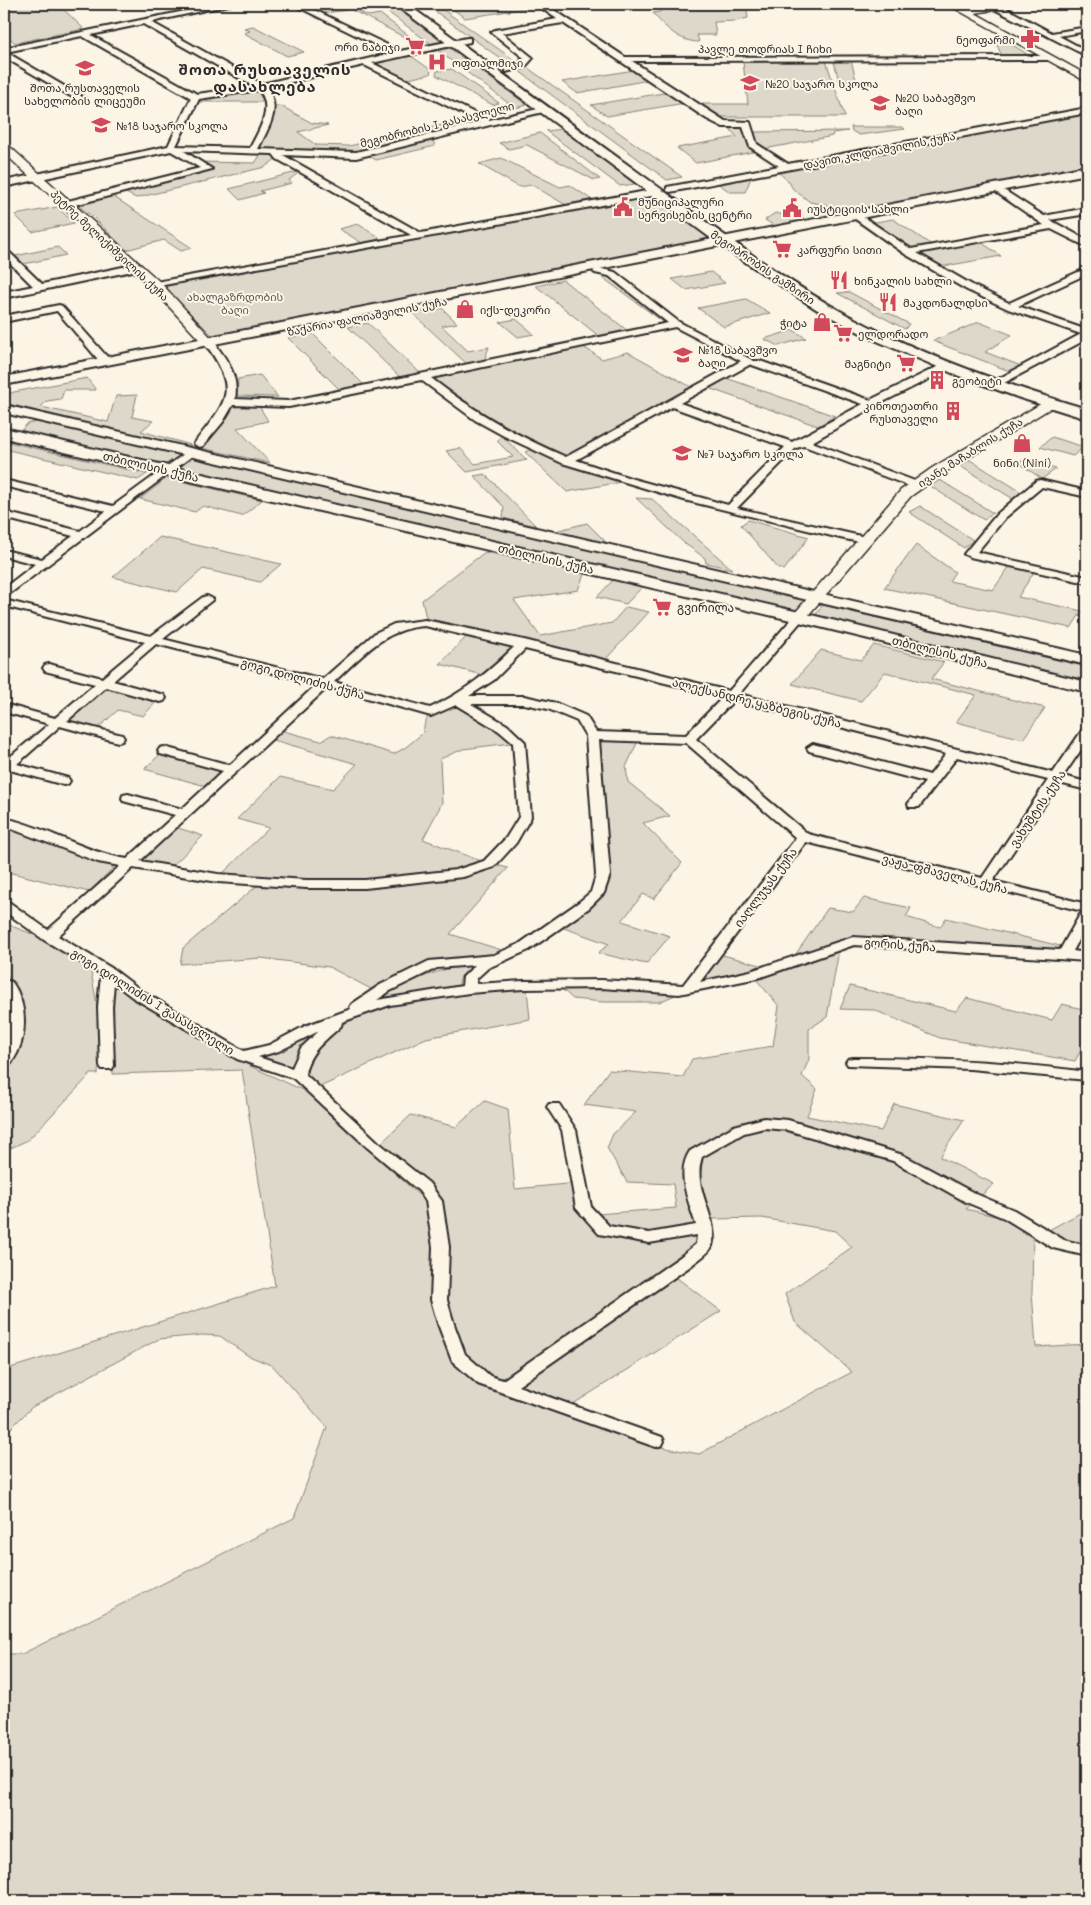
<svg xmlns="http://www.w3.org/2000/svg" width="1091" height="1905" viewBox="0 0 1091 1905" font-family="Mali,'Noto Sans Georgian',sans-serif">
	<rect width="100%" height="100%" fill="#fcf5e5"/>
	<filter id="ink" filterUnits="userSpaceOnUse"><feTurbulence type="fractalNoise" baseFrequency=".02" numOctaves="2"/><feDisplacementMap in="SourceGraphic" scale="10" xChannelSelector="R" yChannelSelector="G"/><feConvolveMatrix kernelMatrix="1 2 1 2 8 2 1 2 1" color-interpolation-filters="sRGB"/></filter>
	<g filter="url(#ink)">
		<g fill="#ded8ca" stroke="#84827a">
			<polygon points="11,4 58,4 84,29 15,43 4,32 4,5"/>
			<polygon points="297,4 335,4 347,10 319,14"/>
			<polygon points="377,4 391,4 442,42 431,44"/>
			<polygon points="425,4 435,4 517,62 508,64"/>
			<polygon points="470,4 537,4 540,6 465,18 450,7"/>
			<path d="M663 4H746L748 18 735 21 714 22 716 35H697L699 42C680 42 664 27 653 13L660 12Z"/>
			<polygon points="352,10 357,10 368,16 380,14 412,38 408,39"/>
			<polygon points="253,26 304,52 287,56 244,33 250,31 244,28"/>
			<polygon points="1003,39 1030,56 1002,56 995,41"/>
			<polygon points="448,47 527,105 515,108 437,50"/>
			<polygon points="407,53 431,70 430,74 404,80 369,62"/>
			<polygon points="837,60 851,60 856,80 839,81 834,62"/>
			<polygon points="826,61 845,117 715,117 694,104 748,104 743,62"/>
			<polygon points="525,66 682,177 667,180 519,71"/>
			<polygon points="452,69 499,103 493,105 436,75 437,71"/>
			<polygon points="634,70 649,80 577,93 562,82"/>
			<polygon points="255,88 264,102 196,102 199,97"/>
			<polygon points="669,92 685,103 607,116 591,105"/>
			<polygon points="273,106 281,106 312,123 328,125 298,132 316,145 349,146 442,125 451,129 351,153 260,150"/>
			<polygon points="1087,112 1087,167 842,215 827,205 810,202 793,189 789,182 776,170"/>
			<polygon points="727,126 744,126 758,151 696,163 677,148 737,137"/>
			<polygon points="851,127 902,127 905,129 859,135 852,131"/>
			<polygon points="562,129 635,184 620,186 546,131"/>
			<polygon points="848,131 833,133 832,136 828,137 764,149 756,143 755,132"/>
			<polygon points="540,133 600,179 594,180 527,145 509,149 499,143"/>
			<polygon points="432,138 435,146 376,160 366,154"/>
			<polygon points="261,154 274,154 277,158 265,167 136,198 124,192 211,170 198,162 255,163"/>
			<polygon points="501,158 560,187 570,185 592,200 566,205 532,185 519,187 479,164"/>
			<polygon points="301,171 289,180 292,183 260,191 264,193 240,200 229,189"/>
			<polygon points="751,178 745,192 730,192 719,184"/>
			<polygon points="111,195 192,248 181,251 164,240 126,250 93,217 75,203"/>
			<polygon points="651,195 657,195 715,241 213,336 164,287 167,284"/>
			<polygon points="57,207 74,223 32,232 15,215"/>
			<polygon points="775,213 809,220 776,227 765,220"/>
			<polygon points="893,219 933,246 909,250 870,223"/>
			<polygon points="358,224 381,239 362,243 339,229"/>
			<polygon points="978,240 1001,256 940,267 914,252"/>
			<polygon points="58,247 66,255 24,264 15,256"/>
			<polygon points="711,272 725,283 686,290 672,279"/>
			<polygon points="602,273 612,276 673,323 666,324 603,278"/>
			<polygon points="563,280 628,331 600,337 536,286"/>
			<polygon points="849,292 909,324 905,329 837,293"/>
			<polygon points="746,299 770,313 724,327 698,308"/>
			<polygon points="442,308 457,323 442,326 468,351 489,347 484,361 468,365 412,313"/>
			<polygon points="516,319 534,334 518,337 500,322"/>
			<polygon points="979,322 1012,335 985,352 1021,366 1009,371 933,341"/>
			<polygon points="368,323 421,374 401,378 348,327"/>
			<polygon points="793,330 806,338 778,346 764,339"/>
			<polygon points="312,333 364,385 340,390 288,338"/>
			<polygon points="582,346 602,359 628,352 693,388 567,459 484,420 430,380 432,377"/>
			<polygon points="260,375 278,397 237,396 238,379"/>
			<polygon points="87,378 96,390 64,390 61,399 47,401 41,407 108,422 116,396 137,395 132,417 153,421 141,431 191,445 187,447 4,403 4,395 14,392"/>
			<polygon points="726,378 835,416 818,426 708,388"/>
			<polygon points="234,405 259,406 268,421 237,428 270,463 201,448 226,419"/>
			<polygon points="42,421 180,455 163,466 24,434 21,431 27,424"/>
			<polygon points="502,436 527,460 467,472 446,451 460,448 475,464 513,457 497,441"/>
			<polygon points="1052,437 1084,447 1073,456 1040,447"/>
			<polygon points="4,441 147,474 138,480 4,449"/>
			<polygon points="531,449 579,468 621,482 567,492 525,452"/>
			<polygon points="191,457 809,599 797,614 175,469"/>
			<polygon points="1013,459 1056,469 1042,479"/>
			<polygon points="970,460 1023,493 1015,500 960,466"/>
			<polygon points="485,474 536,526 503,518 504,507 474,476"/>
			<polygon points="167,478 262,500 242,516 203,506 195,512 140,499"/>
			<polygon points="940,480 993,513 984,520 930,486"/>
			<polygon points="636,498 652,499 732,569 706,563 705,558 684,543"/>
			<polygon points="920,506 973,540 964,548 909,512"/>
			<polygon points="748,520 809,537 784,570 778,568 741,525"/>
			<polygon points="587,523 607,543 555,531"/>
			<polygon points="160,537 281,564 260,582 203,569 177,592 113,577"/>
			<polygon points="916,545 955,572 949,581 993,590 1009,567 1034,572 1018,597 1082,611 1071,628 884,588"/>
			<polygon points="485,552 585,572 578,590 514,600 540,636 612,623 626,607 649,612 605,660 426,618 422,600"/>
			<polygon points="615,578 644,585 626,604 597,597"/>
			<polygon points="823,605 1087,667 1087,682 813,618"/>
			<polygon points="470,633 524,644 490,677 440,664"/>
			<polygon points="874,645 944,662 931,679 1045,708 1023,739 956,722 976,695 885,672 861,701 792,684 821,650 861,660"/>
			<polygon points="103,683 160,698 143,716 118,710 94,732 56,722"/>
			<path d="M456 700 519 742 463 749 440 759 442 803 423 839 489 864 458 874 365 884 218 878 269 828 237 819 280 777 333 789 357 764 266 738 276 729 321 741 331 735 394 754 406 747 423 733C425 710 438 709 456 700Z"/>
			<polygon points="597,740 638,741 626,767 628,782 670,816 643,823 682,863 654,899 643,894 622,921 670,936 646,964 598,953 609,944 561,927 602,894"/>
			<polygon points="164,751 232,770 213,788 144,769"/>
			<polygon points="4,826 20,830 112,864 113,868 89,892 4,871"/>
			<polygon points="172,826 203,836 167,871 130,863"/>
			<polygon points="496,865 508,868 450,934 505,951 486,957 432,961 371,989 329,967 261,958 180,964 183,948 259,884 324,888 377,888 460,877"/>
			<path d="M864 898 911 908 906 917 940 927 946 918 1060 946 1059 951 865 937C837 940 819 947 793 958L828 908 853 912Z"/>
			<polygon points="4,923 45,939 91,972 101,1027 98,1074 91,1074 28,1140 4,1151 4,1075 18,1054 24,1022 18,989 4,971"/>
			<polygon points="839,950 827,1017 809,1029 809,1059 802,1076 817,1089 807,1116 881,1131 894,1104 964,1120 940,1157 994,1184 966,1209 1003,1218 1033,1238 1032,1292 1036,1347 1087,1344 1087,1901 4,1901 4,1654 22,1654 294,1518 327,1427 273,1366 247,1355 220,1336 202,1335 159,1339 32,1407 4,1435 4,1370 275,1286 242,1070 113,1074 114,983 201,1038 250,1066 307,1092 331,1116 428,1203 434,1238 430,1300 451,1359 479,1386 650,1445 699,1454 852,1372 795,1322 785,1294 852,1247 835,1231 762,1218 713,1219 716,1239 698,1242 693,1249 505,1383 489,1376 463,1355 446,1301 439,1200 379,1145 411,1115 456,1127 485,1101 508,1109 515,1189 577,1183 583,1215 676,1208 673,1184 627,1182 607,1148 613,1134 636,1112 584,1105 609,1070 683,1077 692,1059 773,1046 779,1006 755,978"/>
			<polygon points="719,954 768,967 713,981 705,977 705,973"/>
			<path d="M479 963 461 976 458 987 391 997 368 1005C408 982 433 969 479 963Z"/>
			<polygon points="850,986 956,1011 967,998 1052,1020 1062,1004 1087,1010 1087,1039 1075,1061 940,1038 874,1010 840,1009"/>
			<polygon points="602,988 675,995 659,1002 603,1002 573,999 562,989"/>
			<path d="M527 989 530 1019 426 1038 320 1087 306 1075 304 1066C339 993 457 994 527 989Z"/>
			<polygon points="330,1024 297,1056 293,1070 256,1057"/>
			<polygon points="1080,1213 1087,1213 1087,1246 1061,1241 1047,1231"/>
			<polygon points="673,1275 721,1311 570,1406 515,1387"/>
		</g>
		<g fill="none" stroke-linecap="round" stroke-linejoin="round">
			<g stroke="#2b2b2b" stroke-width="4">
				<g id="minor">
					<path d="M219 4H233L151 22 262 84 392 53 292 4H302L400 51 467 38H470V42L372 63 489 120 547 107V111L356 158 283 155 421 233 657 189 661 192 657 195 153 287V283L156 282 411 235 277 159 273 154 184 151 212 169 67 207 64 206V202L200 168 171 151 4 187V181L168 146 191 98 82 36 6 52 86 99 79 101 4 57V48ZM143 24 253 86 197 94 91 35ZM364 65 480 122 356 152 258 149C268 129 283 107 266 88ZM259 90C274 108 259 130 250 148L176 146 199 99Z"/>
					<polygon points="536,4 545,4 625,57 1049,56 1053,58 1049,60 632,61 725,121 750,122 757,144 788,164 1087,108 1087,113 670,192 667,191 667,187 779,166 750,147 743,127 723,127 707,119 563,23 502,33 533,58 525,67 506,72 506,68 519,63 524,58 491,32 495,30 557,19"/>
					<polygon points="992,4 998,4 1052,33 1087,27 1087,31 1059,36 1087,51 1087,56 992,8"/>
					<polygon points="996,185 1044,216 1087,208 1087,214 1050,220 1087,240 1087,247 1051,229 917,253 974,286 1009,303 1087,268 1087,274 1018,306 1087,330 1087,339 1004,383 999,380 1000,378 1081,334 1008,309 967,290 905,254 851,216 856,213 859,214 911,249 1044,225 993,190 992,188"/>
					<polygon points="4,249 7,250 42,284 137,264 142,267 137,270 4,298 4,292 33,286 4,257"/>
					<path d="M598 268 615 272 679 322 754 361H760L870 400 943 364H951V368L875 406 812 442 920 483 921 485 916 488 912 487 804 446 796 448 737 508 865 537 871 540 865 543 840 538 684 500 562 463 504 436 475 420 421 380 289 407 233 405 223 422 203 446 199 447 194 444C224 403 241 394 207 346L209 344H215C228 361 239 377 235 399L289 401 668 323 609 276 595 273 593 271ZM675 327 741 361 566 457C517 436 473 411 431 378ZM751 364 752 365 863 404 792 442 680 403ZM672 407 785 447 728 505 633 479 576 460Z"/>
					<polygon points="59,305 62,306 109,359 109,363 101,363 57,311 4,322 4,316"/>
					<polygon points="188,451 193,454 192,456 8,595 4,596 4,588 35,564 4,556 4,550 42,559 73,536 4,518 4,512 80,531 106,511 4,486 4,480 113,506"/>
					<polygon points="1040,480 1087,491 1087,497 1042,487 1005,518 977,552 1087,577 1087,583 970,557 964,554 997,514 1036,481"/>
					<path d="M207 596 213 599 211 601 163 639 323 679 375 633 394 624 425 620 524 640 729 691 795 615H803L805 617 803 619 739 694 1053 773 1083 729 1087 728V741L1063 776 1087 782V790L1059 783 993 881 1087 904V925L1073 951 1087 953V961L854 945 758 978 679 994 602 988 523 989 469 993 390 1005 342 1022 341 1026C325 1041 309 1051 305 1074L378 1142 429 1183 439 1197 442 1201 449 1247 447 1300 454 1324 465 1354 490 1376 503 1380 680 1257 696 1244 697 1235 649 1243 599 1234 576 1208 562 1130 547 1107 549 1104H559L576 1130 591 1207 609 1226 649 1233 696 1225C689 1202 675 1173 690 1151L734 1126 764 1118 788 1120 903 1155 976 1194 1014 1210 1064 1240 1087 1246V1256L1053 1248 1004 1218 966 1202 893 1161 787 1130 764 1128 744 1133 702 1157C691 1190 720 1218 712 1246 710 1253 697 1260 692 1265L518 1386 662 1437 664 1441 662 1445 656 1447 650 1445 478 1384 452 1361 438 1324 431 1300 433 1247 426 1201 419 1191 368 1148 293 1078 237 1059 132 997 114 983 112 1007 114 1066 112 1069H102L100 1066 98 1007 101 974 44 940 4 911V901L9 902 48 930 120 866 98 862 4 826V818C46 827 84 852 127 859L175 815 123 801 122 798 123 795 128 794 182 809 223 771 160 754 158 751 160 748 164 747 230 765 317 684 156 644 113 681 164 695 166 698 164 701 160 702 106 687 67 721 122 735 124 738 122 741 118 742 60 726 17 764 68 778 70 781 68 784 64 785 10 770 4 772V762L49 724 4 712V704L55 718 95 684 45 671 43 668 45 665 49 664 102 678 145 642 4 606V600L151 636 203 597ZM425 626 514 647C488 673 464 692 430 708L334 682C362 656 385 628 425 626ZM525 649 723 697 686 735 596 732 586 716 556 703 524 696H469L494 680ZM328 687 431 716 456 705 499 731 513 743 519 817 506 838 484 861 456 870 365 880H306L218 874 140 861ZM734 700 946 754 930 775 813 744 807 748 809 751 925 782 908 804 909 807H919L957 757 1048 780 982 878 808 834 696 739ZM471 704H524L548 709 577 721 586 736 596 875 591 892 579 902 519 944 494 955 429 961 380 985 352 1004 350 1007 351 1009 305 1026 269 1045 244 1051 142 991 113 969 58 936 133 868 218 882 306 888H365L463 877 494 867 516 843 531 817 525 742 507 725ZM599 740 686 743 796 838 683 985 602 980 523 981 476 984 477 978 488 968 529 950 589 908 604 893 610 875ZM806 842 1082 911 1060 950 853 937 750 971 700 982ZM475 965 463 977 462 986 377 1000 390 991 437 968ZM319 1031 301 1048 292 1068 258 1057 279 1051Z"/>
					<path d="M853 1058C931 1058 1009 1061 1087 1072V1080L970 1069 848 1065 846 1062 848 1059Z"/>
				</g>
			</g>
			<g stroke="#2b2b2b" stroke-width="3">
				<g id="tertiary">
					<polygon points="947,4 959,4 966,8 994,4 1016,4 1011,7 975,13 1087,75 1087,82"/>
					<polygon points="4,144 8,145 160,282 216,343 218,346 216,349 208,349 152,288 4,153"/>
					<polygon points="1049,399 1056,403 1054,406 942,474 911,496 804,620 794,620 792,617 794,614 901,490 932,468"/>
				</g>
			</g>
			<g stroke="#2b2b2b" stroke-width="4">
				<g id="secondary">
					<polygon points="1087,166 1087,174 4,385 4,377"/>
					<polygon points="4,405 1087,655 1087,665 4,413"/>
					<polygon points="4,428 799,612 1087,682 1087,692 799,622 4,438"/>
				</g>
			</g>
			<g stroke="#2b2b2b" stroke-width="4">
				<path id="primary" d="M394 4H407C489 64 571 124 653 183 717 230 780 278 849 316 924 356 1006 385 1087 409V419L1020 398 959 376 870 338 816 309 720 245Z"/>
			</g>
			<g stroke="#2b2b2b" stroke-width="4">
				<path id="trunk" d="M4 980 12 982C28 1005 28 1039 12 1062L4 1064Z"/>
			</g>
			<use href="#minor" fill="#fcf5e5" fill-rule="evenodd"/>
			<use href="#tertiary" fill="#fcf5e5" fill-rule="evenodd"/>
			<use href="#secondary" fill="#fcf5e5" fill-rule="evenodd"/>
			<use href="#primary" fill="#fcf5e5" fill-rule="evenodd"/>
			<use href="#trunk" fill="#fcf5e5" fill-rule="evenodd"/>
		</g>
	</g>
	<defs>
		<g id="pharmacy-bare" transform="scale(1.5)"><path d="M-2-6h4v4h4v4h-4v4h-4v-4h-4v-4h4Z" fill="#d1495b" stroke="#fcf5e5" stroke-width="2.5" paint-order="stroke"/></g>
		<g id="supermarket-bare" transform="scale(1.5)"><path d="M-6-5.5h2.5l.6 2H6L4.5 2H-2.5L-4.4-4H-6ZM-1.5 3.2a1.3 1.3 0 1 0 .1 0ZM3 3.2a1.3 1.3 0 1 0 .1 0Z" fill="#d1495b" stroke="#fcf5e5" stroke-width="2.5" paint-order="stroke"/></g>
		<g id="hospital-bare" transform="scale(1.5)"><path d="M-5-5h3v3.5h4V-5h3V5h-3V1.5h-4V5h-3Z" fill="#d1495b" stroke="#fcf5e5" stroke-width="2.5" paint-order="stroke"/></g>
		<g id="school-bare" transform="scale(1.5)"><path d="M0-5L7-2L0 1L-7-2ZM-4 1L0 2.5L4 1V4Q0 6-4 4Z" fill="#d1495b" stroke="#fcf5e5" stroke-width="2.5" paint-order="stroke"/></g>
		<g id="civic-bare" transform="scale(1.5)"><path d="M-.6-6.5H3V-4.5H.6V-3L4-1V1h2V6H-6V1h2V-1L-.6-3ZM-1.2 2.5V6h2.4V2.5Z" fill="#d1495b" stroke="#fcf5e5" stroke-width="2.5" paint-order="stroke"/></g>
		<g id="restaurant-bare" transform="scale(1.5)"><path d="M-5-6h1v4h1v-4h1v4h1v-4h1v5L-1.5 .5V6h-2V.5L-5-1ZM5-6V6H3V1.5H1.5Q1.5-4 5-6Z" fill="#d1495b" stroke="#fcf5e5" stroke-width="2.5" paint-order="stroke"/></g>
		<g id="shop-bare" transform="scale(1.5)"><path d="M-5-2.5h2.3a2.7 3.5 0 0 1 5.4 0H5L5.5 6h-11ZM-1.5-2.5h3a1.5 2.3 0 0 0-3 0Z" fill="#d1495b" stroke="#fcf5e5" stroke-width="2.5" paint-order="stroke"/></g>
		<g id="building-bare" transform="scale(1.5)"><path d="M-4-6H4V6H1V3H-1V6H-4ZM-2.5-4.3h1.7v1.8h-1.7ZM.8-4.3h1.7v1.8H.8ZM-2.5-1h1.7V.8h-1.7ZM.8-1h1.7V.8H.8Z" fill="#d1495b" stroke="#fcf5e5" stroke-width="2.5" paint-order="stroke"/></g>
	</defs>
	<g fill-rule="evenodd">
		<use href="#pharmacy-bare" x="1030" y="39"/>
		<use href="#supermarket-bare" x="415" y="46"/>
		<use href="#hospital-bare" x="437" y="62"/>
		<use href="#school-bare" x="85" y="68"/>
		<use href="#school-bare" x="750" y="83"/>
		<use href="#school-bare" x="880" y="103"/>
		<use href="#school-bare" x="101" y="125"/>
		<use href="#civic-bare" x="623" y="207"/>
		<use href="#civic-bare" x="792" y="208"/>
		<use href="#supermarket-bare" x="782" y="249"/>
		<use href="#restaurant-bare" x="839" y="280"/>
		<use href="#restaurant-bare" x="888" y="302"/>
		<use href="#shop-bare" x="465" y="309"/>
		<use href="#shop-bare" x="822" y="322"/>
		<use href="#supermarket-bare" x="843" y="333"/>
		<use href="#school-bare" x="683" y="355"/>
		<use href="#supermarket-bare" x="906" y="363"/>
		<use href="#building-bare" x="937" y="380"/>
		<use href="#building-bare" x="953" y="411"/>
		<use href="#shop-bare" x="1022" y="443"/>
		<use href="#school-bare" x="682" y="453"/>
		<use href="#supermarket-bare" x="662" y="607"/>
	</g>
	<g text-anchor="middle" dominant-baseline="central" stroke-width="4" stroke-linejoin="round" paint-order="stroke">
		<g font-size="11" fill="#2b2b2b" stroke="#fcf5e5" text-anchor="start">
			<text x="1015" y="39" text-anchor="end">ნეოფარმი</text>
			<text x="400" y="46" text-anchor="end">ორი ნაბიჯი</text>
			<text x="452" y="62">ოფთალმიჯი</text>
			<text x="765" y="83">№20 საჯარო სკოლა</text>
			<text x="85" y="87" text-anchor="middle">შოთა რუსთაველის<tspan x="85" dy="13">სახელობის ლიცეუმი</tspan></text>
			<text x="895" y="97">№20 საბავშვო<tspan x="895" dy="13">ბაღი</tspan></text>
			<text x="116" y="125">№18 საჯარო სკოლა</text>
			<text x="638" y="201">მუნიციპალური<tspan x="638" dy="13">სერვისების ცენტრი</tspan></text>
			<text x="807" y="208">იუსტიციის სახლი</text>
			<text x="797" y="249">კარფური სითი</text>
			<text x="854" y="280">ხინკალის სახლი</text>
			<text x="903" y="302">მაკდონალდსი</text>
			<text x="480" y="309">იქს-დეკორი</text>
			<text x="807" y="322" text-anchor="end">ჭიტა</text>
			<text x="858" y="333">ელდორადო</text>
			<text x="698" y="349">№18 საბავშვო<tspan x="698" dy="13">ბაღი</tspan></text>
			<text x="891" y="363" text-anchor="end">მაგნიტი</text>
			<text x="952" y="380">გეობიტი</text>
			<text x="938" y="405" text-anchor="end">კინოთეათრი<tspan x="938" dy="13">რუსთაველი</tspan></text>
			<text x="697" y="453">№7 საჯარო სკოლა</text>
			<text x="1022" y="462" text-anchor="middle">ნინი (Nini)</text>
		</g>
		<g font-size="11" fill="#2b2b2b" stroke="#fcf5e5">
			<text x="765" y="48">პავლე თოდრიას I ჩიხი</text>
			<text transform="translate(437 124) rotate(-14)">მეგობრობის I გასასვლელი</text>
			<text transform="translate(879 150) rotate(-11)">დავით კლდიაშვილის ქუჩა</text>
			<text transform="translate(110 245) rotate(43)">პეტრე მელიქიშვილის ქუჩა</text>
			<text transform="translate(763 267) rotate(34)">მეგობრობის გამზირი</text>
			<text transform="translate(367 316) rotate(-11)">ზაქარია ფალიაშვილის ქუჩა</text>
			<text transform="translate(970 452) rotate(-32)">ივანე მაჩაბლის ქუჩა</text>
		</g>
		<g font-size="11" fill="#585653" stroke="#fcf5e5">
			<text x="235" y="296">ახალგაზრდობის<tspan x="235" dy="13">ბაღი</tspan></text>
		</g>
		<g font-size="12" fill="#2b2b2b" stroke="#fcf5e5">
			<text transform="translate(151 466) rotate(13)">თბილისის ქუჩა</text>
			<text transform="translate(546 558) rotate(13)">თბილისის ქუჩა</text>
			<text transform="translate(940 651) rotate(14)">თბილისის ქუჩა</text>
			<text transform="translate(303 678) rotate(15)">გოგი დოლიძის ქუჩა</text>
			<text transform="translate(757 702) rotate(14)">ალექსანდრე ყაზბეგის ქუჩა</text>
			<text transform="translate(1037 808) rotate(-56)">ვახუშტის ქუჩა</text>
			<text transform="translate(945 873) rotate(14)">ვაჟა-ფშაველას ქუჩა</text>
			<text transform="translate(765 887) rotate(-53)">იაღლუჯას ქუჩა</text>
			<text transform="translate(900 944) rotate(4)">გორის ქუჩა</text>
			<text transform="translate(153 1001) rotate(32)">გოგი დოლიძის I გასასვლელი</text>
		</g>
		<g font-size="12" fill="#2b2b2b" stroke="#fcf5e5" text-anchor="start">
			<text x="677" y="607">გვირილა</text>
		</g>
		<g font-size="15" font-weight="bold" letter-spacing="1" fill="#2b2b2b" stroke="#fcf5e5">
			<text x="265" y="69">შოთა რუსთაველის<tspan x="265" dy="17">დასახლება</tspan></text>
		</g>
	</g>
	<rect width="1091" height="1905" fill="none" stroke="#fcf5e5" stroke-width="20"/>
	<rect x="10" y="10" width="1071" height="1885" fill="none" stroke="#2b2b2b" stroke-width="2" filter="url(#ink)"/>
</svg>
